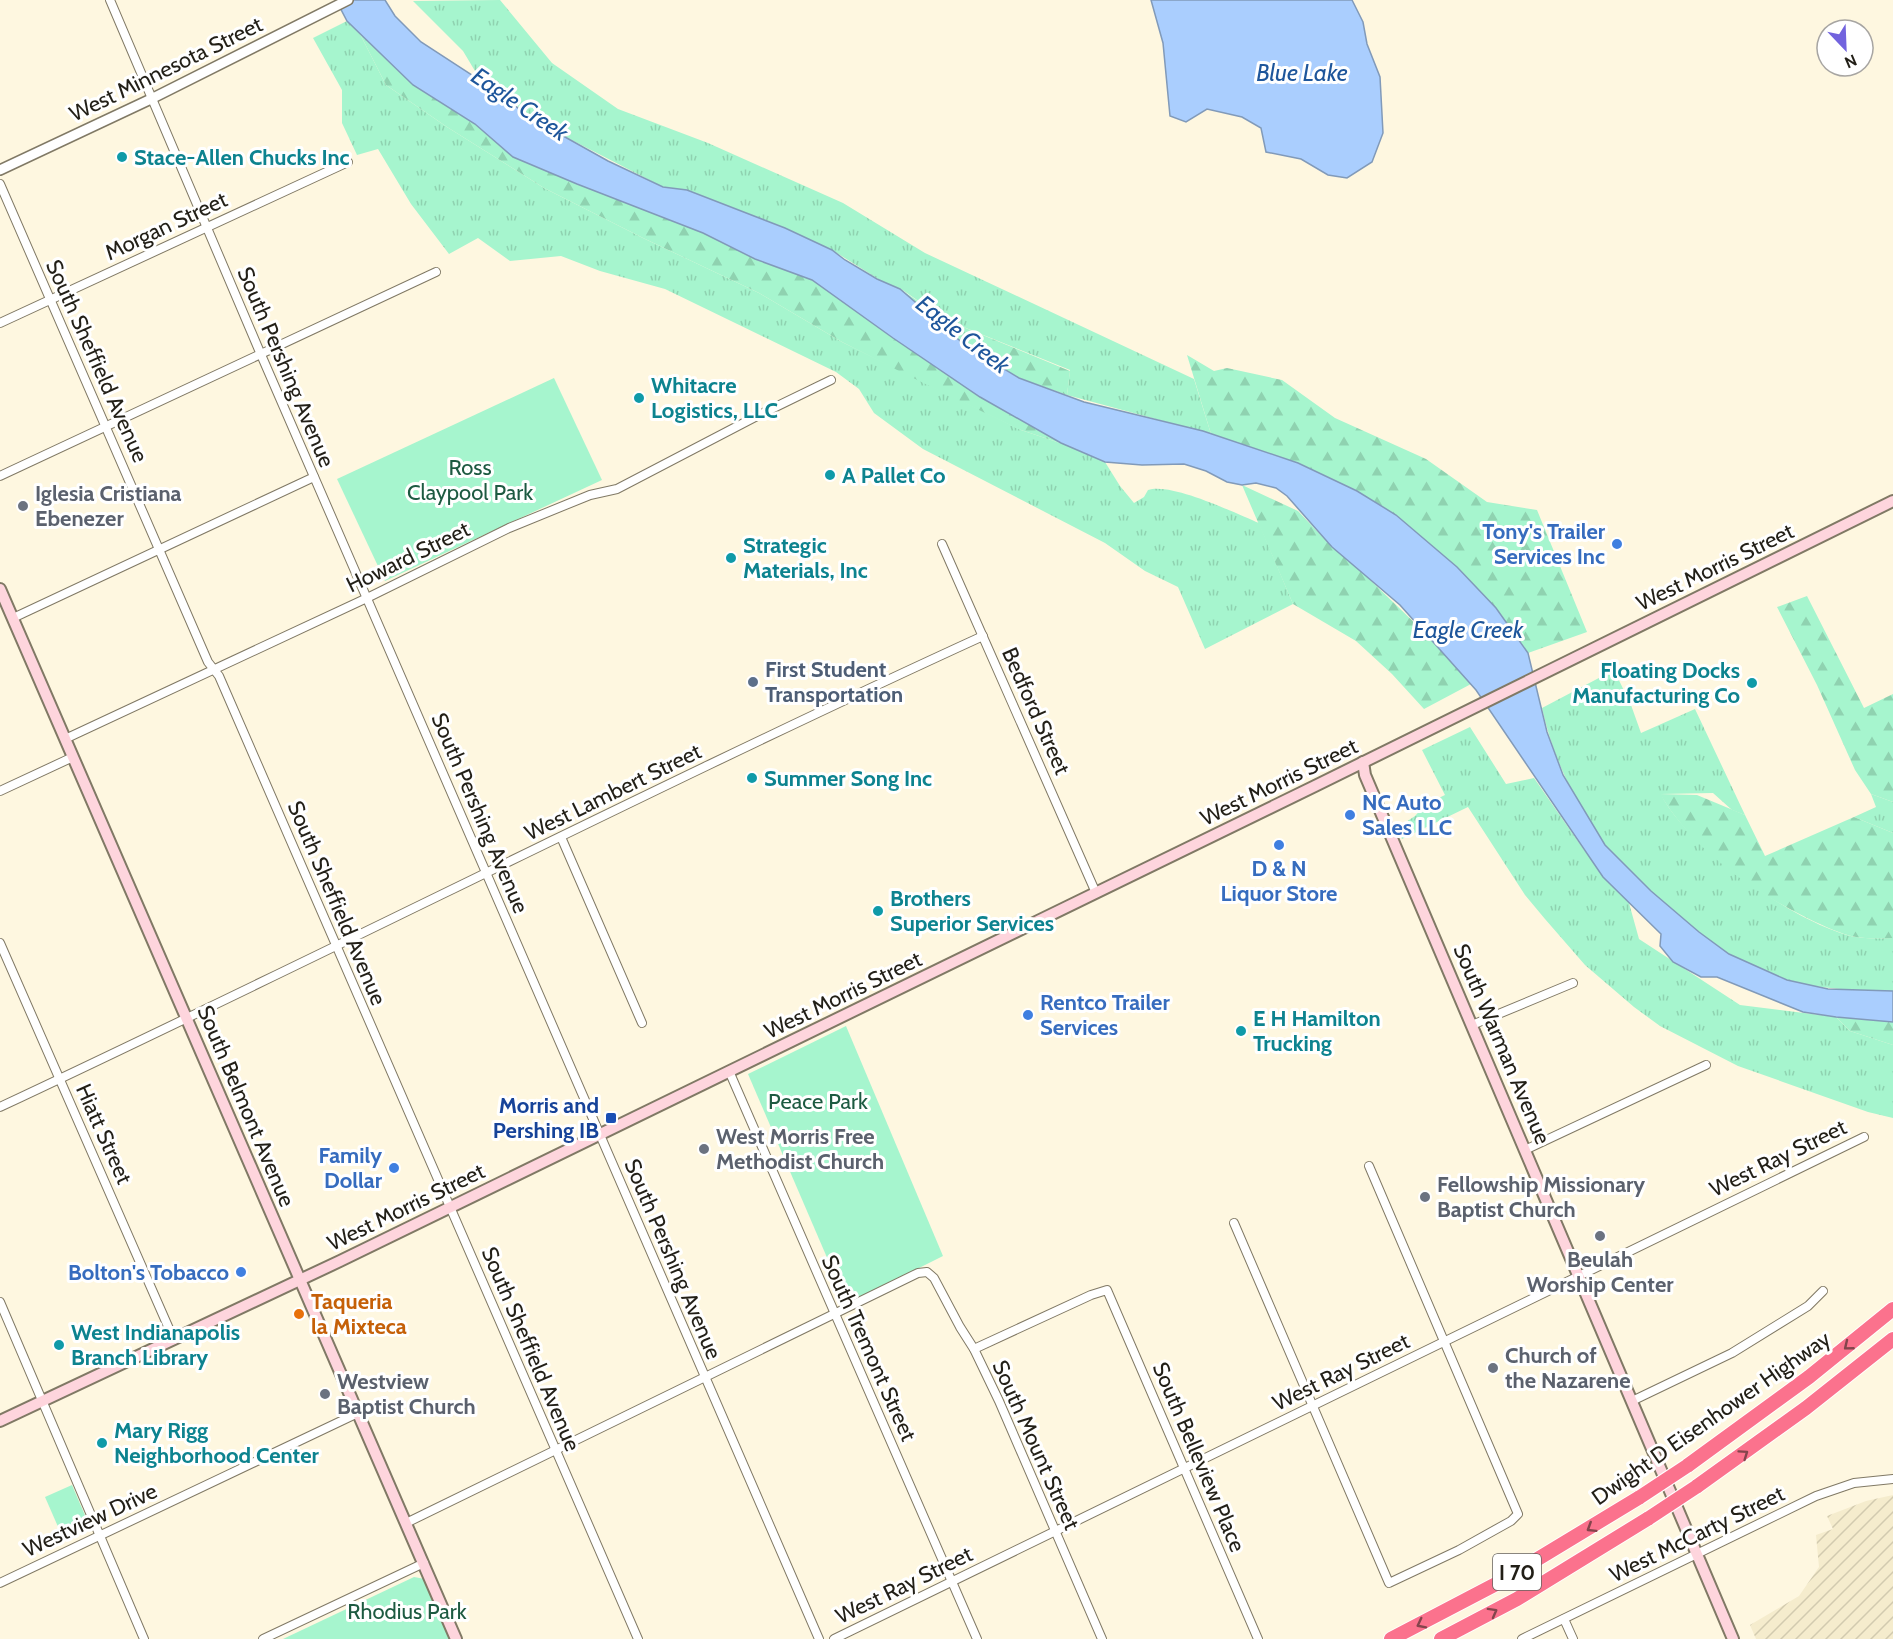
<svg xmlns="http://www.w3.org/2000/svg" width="1893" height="1639" viewBox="0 0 1893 1639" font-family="Cabin,sans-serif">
	<defs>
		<pattern id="industrial-furrows" width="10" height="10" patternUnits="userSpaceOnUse" patternTransform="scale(1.5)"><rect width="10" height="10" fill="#f5eccd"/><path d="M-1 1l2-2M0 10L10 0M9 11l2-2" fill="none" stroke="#d2caaf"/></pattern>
		<pattern id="grass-tufts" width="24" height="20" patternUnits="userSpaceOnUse" patternTransform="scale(1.5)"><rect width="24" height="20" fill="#a6f5ce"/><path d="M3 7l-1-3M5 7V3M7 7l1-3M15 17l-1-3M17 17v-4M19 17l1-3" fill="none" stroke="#8fd2b0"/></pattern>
		<pattern id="forest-firs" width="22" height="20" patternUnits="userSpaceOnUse" patternTransform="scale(1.5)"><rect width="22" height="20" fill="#a6f5ce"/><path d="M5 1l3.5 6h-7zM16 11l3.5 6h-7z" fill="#8fd2b0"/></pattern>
	</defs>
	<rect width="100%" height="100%" fill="#fef7e0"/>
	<polygon fill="url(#industrial-furrows)" points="1893,1495 1893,1639 1756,1639 1750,1625 1799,1596 1819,1567 1816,1535 1833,1529 1827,1516 1866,1501"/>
	<g fill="url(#grass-tufts)">
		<polygon points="500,0 552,63 618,109 708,143 843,203 925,253 1194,379 1211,434 1067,395 1070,370 946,320 901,289 883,282 832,250 785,228 687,190 663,187 552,130 481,81 463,51 413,1"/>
		<path d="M347 21 360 34 386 85 447 127 544 188 643 238 759 293 842 342 1021 430 1069 446 1105 462 1120 486 1134 503 1144 497 1148 490C1171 482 1235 513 1259 523L1293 604 1205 649 1178 587 1145 571 1105 543 923 449 874 413 859 389 836 372 665 289 600 271 561 256 510 261 478 238 449 254 411 204 378 149 357 155 342 123V90L313 38Z"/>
		<path d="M1614 670 1631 705 1641 733 1695 709 1745 815 1732 810 1713 793 1661 794C1685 846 1800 927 1856 937 1868 939 1881 938 1893 938V991C1857 990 1824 990 1789 981 1728 964 1676 917 1633 873 1623 864 1611 855 1604 844 1574 801 1553 758 1542 708Z"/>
		<polygon points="1470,727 1506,784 1534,778 1584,850 1629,903 1639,939 1740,1005 1836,1017 1850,1031 1893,1045 1893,1118 1868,1112 1738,1066 1660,1026 1634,1007 1585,965 1545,919 1525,895 1468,807 1402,839 1397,828 1415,816 1426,804 1445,795 1422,750"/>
		<polygon points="1871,794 1893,802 1893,833 1854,817 1876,807"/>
	</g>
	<g fill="url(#forest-firs)">
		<polygon points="360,34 413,85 475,124 513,157 703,233 755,259 812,280 893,338 980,397 1069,446 1018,429 903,373 842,342 759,293 643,238 544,188 447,127 386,85"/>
		<polygon points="900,289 946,320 1070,371 1067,395 1019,378 966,346"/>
		<polygon points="1187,355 1214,371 1227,368 1282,380 1335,418 1426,459 1487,502 1537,510 1587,632 1528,653 1496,608 1457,567 1396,515 1357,491 1298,463 1211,434"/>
		<polygon points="1242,485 1298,511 1332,547 1365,575 1423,631 1471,684 1424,709 1392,674 1356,641 1293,604"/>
		<polygon points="1807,596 1864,708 1893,694 1893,802 1871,794 1855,770 1817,685 1777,607"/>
		<path d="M1660 794 1697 795 1745 815 1765 856 1854 817 1893 833V938C1881 938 1868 939 1856 937 1840 934 1824 926 1809 919 1752 891 1693 850 1660 794Z"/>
		<polygon points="1836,1017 1893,1022 1893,1045 1850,1031"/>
	</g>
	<g fill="#a6f5ce">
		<polygon points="554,378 602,480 385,581 337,479"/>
		<polygon points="846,1026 943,1256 847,1304 748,1074"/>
		<polygon points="72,1485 90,1527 63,1538 45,1497"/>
		<polygon points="414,1577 425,1579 451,1639 283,1639"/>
	</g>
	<g fill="#aacefe" stroke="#819ab9" stroke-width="1.5">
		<polygon points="336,0 385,0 395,16 421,42 492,88 531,118 608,161 663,187 687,190 785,228 832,250 845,260 877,279 900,289 966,346 1019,378 1084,402 1203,431 1298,463 1357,491 1396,515 1457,567 1496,608 1528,653 1547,732 1563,775 1605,845 1651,891 1699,932 1729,954 1787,980 1828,989 1893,991 1893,1022 1836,1017 1803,1012 1717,977 1701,977 1673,962 1660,946 1661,934 1603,877 1476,690 1400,605 1332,547 1287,496 1276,488 1256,483 1242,485 1227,482 1206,471 1184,464 1142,465 1105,462 1061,443 980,397 893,338 812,280 755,259 703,233 577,184 513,157 475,124 413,85 347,21"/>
		<polygon points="1151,0 1352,0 1363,22 1367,44 1380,77 1383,133 1372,162 1347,178 1328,175 1301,159 1266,152 1261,128 1242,117 1207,109 1186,122 1170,116 1163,43"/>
	</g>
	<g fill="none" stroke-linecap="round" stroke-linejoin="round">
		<g stroke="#807965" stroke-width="10">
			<g id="minor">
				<polyline points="110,0 259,350 819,1639"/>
				<polyline points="0,184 208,662 219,676 638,1639"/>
				<polyline points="0,323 348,162"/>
				<polyline points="0,476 436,272"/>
				<polyline points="942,544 1096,893"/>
				<polyline points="13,618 314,477"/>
				<polyline points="65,739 367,598 509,528 590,495 617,489 757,416 831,380"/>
				<polyline points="0,791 73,757"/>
				<polyline points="561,837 642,1023"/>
				<polyline points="0,943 174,1340"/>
				<polyline points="1472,1025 1573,983"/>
				<polyline points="729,1071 977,1639"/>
				<path d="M0 1107C329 953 653 787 983 636"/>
				<polyline points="1525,1150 1706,1065"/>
				<polyline points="1234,1223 1389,1583 1459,1550 1511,1521 1518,1514 1369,1166"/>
				<polyline points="0,1302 144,1639"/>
				<polyline points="974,1349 1091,1295 1107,1290 1258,1639"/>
				<polyline points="1632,1401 1732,1353 1808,1306 1823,1291"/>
				<polyline points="406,1523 918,1273 927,1272 934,1278 960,1327 974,1349 999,1401 1102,1639"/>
				<polyline points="0,1583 358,1413"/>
				<polyline points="1564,1619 1573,1639"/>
				<polyline points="263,1639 424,1563"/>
				<polyline points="834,1639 1864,1137"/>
				<polyline points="1522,1639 1816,1496 1854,1483 1893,1479"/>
			</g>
		</g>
		<g stroke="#807965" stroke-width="12">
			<polyline id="tertiary" points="0,170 151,99 348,0"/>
		</g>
		<g stroke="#807965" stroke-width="14">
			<g id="secondary">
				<polyline points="0,589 456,1639"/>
				<polyline points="1363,762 1365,775 1733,1639"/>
				<polyline points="0,1421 340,1261 1315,786 1893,501"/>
			</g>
		</g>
		<g stroke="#fff" stroke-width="16">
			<g id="motorway">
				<polyline points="1687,1466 1809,1377 1893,1309"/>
				<polyline points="1696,1487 1806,1408 1893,1339"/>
				<polyline points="1391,1639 1498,1583 1640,1497"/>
				<polyline points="1441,1639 1517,1599 1649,1518"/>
			</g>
		</g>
		<use href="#minor" stroke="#fff" stroke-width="8"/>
		<use href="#tertiary" stroke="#fff" stroke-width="9"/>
		<use href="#secondary" stroke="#fed5dd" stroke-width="10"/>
		<use href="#motorway" stroke="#fb728d" stroke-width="14"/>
		<g stroke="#fff" stroke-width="16" stroke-linecap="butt">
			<g id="motorway-bridge">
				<polyline points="1640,1497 1687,1466"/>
				<polyline points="1649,1518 1696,1487"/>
			</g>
		</g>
		<use href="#motorway-bridge" stroke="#fb728d" stroke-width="14"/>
	</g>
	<defs><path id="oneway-chevron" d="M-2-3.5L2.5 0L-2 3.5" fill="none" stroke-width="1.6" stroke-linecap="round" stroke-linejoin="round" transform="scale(1.5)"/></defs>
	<g stroke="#84444c">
		<use href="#oneway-chevron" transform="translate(1848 1346) rotate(141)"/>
		<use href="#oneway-chevron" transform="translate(1744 1454) rotate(-35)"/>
		<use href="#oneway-chevron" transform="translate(1591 1528) rotate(148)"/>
		<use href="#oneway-chevron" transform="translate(1493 1612) rotate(-29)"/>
		<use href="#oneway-chevron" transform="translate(1421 1624) rotate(153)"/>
	</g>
	<g fill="#0f9aa8" stroke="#fff" stroke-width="2">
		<circle cx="122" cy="157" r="6"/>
		<circle cx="639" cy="398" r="6"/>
		<circle cx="830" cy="475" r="6"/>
		<circle cx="731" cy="558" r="6"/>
		<circle cx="1752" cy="683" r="6"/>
		<circle cx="752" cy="778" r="6"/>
		<circle cx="878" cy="911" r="6"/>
		<circle cx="1241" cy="1031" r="6"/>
		<circle cx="59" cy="1345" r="6"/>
		<circle cx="102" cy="1443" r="6"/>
	</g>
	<g fill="#6b7280" stroke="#fff" stroke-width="2">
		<circle cx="23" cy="506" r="6"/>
		<circle cx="704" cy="1149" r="6"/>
		<circle cx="1425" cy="1197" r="6"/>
		<circle cx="1600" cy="1236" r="6"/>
		<circle cx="1493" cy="1368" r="6"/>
		<circle cx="325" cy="1394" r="6"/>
	</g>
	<g fill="#3f7fe0" stroke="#fff" stroke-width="2">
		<circle cx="1617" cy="544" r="6"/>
		<circle cx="1350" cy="815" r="6"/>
		<circle cx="1279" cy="845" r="6"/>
		<circle cx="1028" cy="1015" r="6"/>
		<circle cx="394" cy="1168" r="6"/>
		<circle cx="241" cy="1272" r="6"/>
	</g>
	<circle fill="#5c6f8a" stroke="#fff" stroke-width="2" cx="753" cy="682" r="6"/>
	<rect fill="#1a4fb4" stroke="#fff" stroke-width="2" x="605" y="1112" width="12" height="12" rx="3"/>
	<circle fill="#e8710a" stroke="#fff" stroke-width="2" cx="299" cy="1314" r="6"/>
	<g text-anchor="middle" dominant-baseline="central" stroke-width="6" stroke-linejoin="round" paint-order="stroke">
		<rect fill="#fff" stroke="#64625d" stroke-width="1.5" x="1493" y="1554" width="48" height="36" rx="4.5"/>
		<g font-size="21" font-weight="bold" fill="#221f17">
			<text x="1517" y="1572">I 70</text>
		</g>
		<g font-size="22" fill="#221f17" stroke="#fff">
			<text transform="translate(166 69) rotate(-26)">West Minnesota Street</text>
			<text transform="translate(166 226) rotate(-25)">Morgan Street</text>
			<text transform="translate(97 361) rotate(66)">South Sheffield Avenue</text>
			<text transform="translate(286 367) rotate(67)">South Pershing Avenue</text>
			<text transform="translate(408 557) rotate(-26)">Howard Street</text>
			<text transform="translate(1715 567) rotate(-26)">West Morris Street</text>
			<text transform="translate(1036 711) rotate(66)">Bedford Street</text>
			<text transform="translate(1279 782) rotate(-26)">West Morris Street</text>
			<text transform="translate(613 792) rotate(-26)">West Lambert Street</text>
			<text transform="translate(480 813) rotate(67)">South Pershing Avenue</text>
			<text transform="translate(337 903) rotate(67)">South Sheffield Avenue</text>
			<text transform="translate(843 995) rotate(-26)">West Morris Street</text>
			<text transform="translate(1502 1044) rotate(67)">South Warman Avenue</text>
			<text transform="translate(246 1106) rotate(67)">South Belmont Avenue</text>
			<text transform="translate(104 1134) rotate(66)">Hiatt Street</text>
			<text transform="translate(1778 1158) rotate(-26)">West Ray Street</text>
			<text transform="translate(406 1207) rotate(-26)">West Morris Street</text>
			<text transform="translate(673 1259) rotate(67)">South Pershing Avenue</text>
			<text transform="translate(869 1348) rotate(66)">South Tremont Street</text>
			<text transform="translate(531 1349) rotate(67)">South Sheffield Avenue</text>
			<text transform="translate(1341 1372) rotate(-26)">West Ray Street</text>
			<text transform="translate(1711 1418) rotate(-35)">Dwight D Eisenhower Highway</text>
			<text transform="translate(1036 1445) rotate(66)">South Mount Street</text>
			<text transform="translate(1199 1457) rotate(67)">South Belleview Place</text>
			<text transform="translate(90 1520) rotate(-25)">Westview Drive</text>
			<text transform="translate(1697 1534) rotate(-26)">West McCarty Street</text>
			<text transform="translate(904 1585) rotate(-26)">West Ray Street</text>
		</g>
		<g font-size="22" font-weight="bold" fill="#0d838f" stroke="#fff" text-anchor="start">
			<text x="134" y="157">Stace-Allen Chucks Inc</text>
			<text x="651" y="385">Whitacre<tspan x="651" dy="25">Logistics, LLC</tspan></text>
			<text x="842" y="475">A Pallet Co</text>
			<text x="743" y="545">Strategic<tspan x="743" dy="25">Materials, Inc</tspan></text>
			<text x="1740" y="670" text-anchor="end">Floating Docks<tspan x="1740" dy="25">Manufacturing Co</tspan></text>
			<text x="764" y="778">Summer Song Inc</text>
			<text x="890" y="898">Brothers<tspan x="890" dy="25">Superior Services</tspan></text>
			<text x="1253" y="1018">E H Hamilton<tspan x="1253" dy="25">Trucking</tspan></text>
			<text x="71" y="1332">West Indianapolis<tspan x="71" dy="25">Branch Library</tspan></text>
			<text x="114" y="1430">Mary Rigg<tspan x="114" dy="25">Neighborhood Center</tspan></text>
		</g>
		<g font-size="22" fill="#1d5a41" stroke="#fff">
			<text x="470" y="467">Ross<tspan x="470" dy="25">Claypool Park</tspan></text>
			<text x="818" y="1101">Peace Park</text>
			<text x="407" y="1611">Rhodius Park</text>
		</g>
		<g font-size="22" font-weight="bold" fill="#5b616d" stroke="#fff" text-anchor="start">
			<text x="35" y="493">Iglesia Cristiana<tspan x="35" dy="25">Ebenezer</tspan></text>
			<text x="716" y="1136">West Morris Free<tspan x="716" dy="25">Methodist Church</tspan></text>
			<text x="1437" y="1184">Fellowship Missionary<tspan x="1437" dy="25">Baptist Church</tspan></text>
			<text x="1600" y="1259" text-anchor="middle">Beulah<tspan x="1600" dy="25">Worship Center</tspan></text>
			<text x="1505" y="1355">Church of<tspan x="1505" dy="25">the Nazarene</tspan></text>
			<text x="337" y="1381">Westview<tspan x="337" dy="25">Baptist Church</tspan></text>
		</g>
		<g font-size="22" font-weight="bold" fill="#366cbe" stroke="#fff" text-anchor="end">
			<text x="1605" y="531">Tony's Trailer<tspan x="1605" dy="25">Services Inc</tspan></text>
			<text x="1362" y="802" text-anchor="start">NC Auto<tspan x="1362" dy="25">Sales LLC</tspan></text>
			<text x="1279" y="868" text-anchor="middle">D &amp; N<tspan x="1279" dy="25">Liquor Store</tspan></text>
			<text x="1040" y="1002" text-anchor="start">Rentco Trailer<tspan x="1040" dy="25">Services</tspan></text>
			<text x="382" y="1155">Family<tspan x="382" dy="25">Dollar</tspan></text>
			<text x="229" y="1272">Bolton's Tobacco</text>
		</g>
		<g font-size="22" font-weight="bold" fill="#4e5e75" stroke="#fff" text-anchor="start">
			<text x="765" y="669">First Student<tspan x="765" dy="25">Transportation</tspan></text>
		</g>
		<g font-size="22" font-weight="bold" fill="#164399" stroke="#fff" text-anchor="end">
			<text x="599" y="1105">Morris and<tspan x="599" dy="25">Pershing IB</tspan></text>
		</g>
		<g font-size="22" font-weight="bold" fill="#c56008" stroke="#fff" text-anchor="start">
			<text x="311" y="1301">Taqueria<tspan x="311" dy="25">la Mixteca</tspan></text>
		</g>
		<g font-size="24" font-style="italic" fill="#1e569b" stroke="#fff">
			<text x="1302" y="72">Blue Lake</text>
			<text transform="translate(520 104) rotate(34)">Eagle Creek</text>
			<text transform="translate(963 334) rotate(38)">Eagle Creek</text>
			<text x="1468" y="629">Eagle Creek</text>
		</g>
	</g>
	<g transform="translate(1845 48) rotate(157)"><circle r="28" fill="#ffffff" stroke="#a7a5a2" stroke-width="1.5"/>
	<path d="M0-4.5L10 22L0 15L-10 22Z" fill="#7263de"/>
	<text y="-9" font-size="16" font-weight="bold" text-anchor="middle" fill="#221f17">N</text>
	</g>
</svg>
